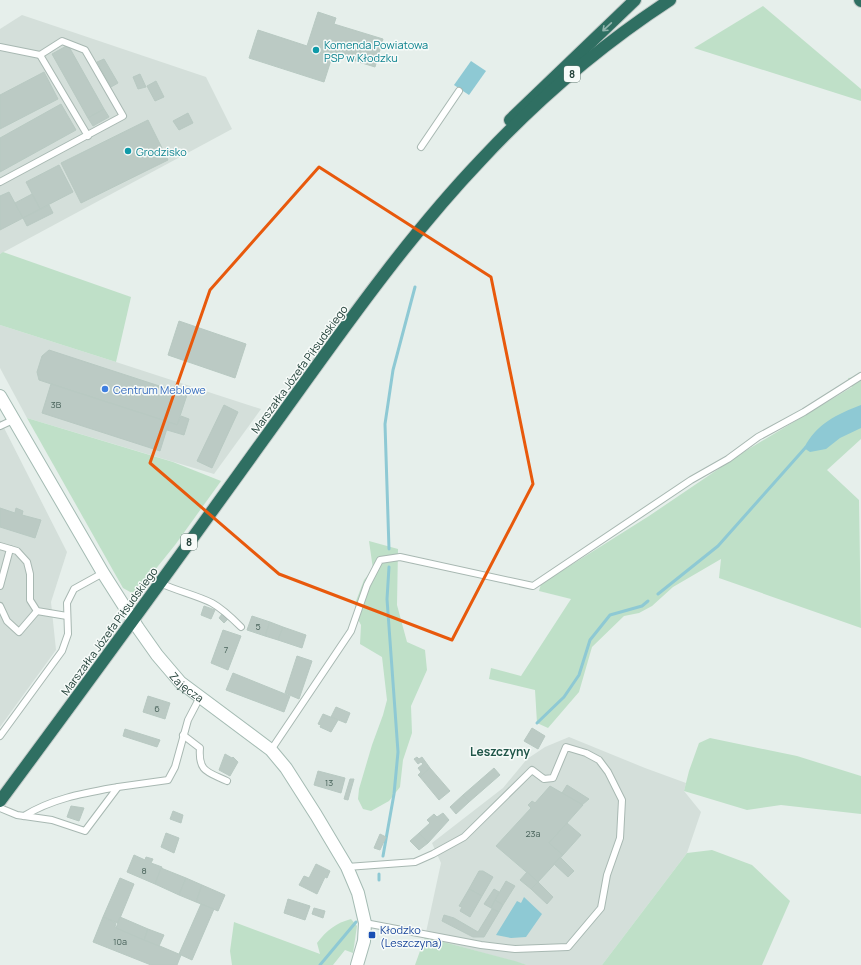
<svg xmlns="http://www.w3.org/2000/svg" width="861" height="965" viewBox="0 0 861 965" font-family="Manrope,sans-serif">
	<rect width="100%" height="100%" fill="#e6efeb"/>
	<g fill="#d4dfda">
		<polygon points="22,15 206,77 232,129 0,254 0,29"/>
		<polygon points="0,325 116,362 261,409 214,474 27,418 0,368"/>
		<polygon points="0,420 67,552 51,602 56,650 0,727"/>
		<polygon points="569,737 645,768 686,783 684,791 701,812 687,853 602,965 527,965 425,937 441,863 432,843 503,788 527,759 545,747"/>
	</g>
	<g fill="#bfe0c8">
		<polygon points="763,6 861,89 861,101 694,48"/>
		<polygon points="3,252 131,297 116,362 0,325 0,254"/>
		<polygon points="861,377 861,439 827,470 859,500 861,628 719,578 721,559 673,587 652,606 639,613 624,616 592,647 579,692 548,728 537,723 535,690 489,679 491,668 521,676 571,599 539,591 541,584 649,516 742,453 852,387 848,378"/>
		<polygon points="27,418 173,462 221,481 175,545 142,586 132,593 123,588"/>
		<polygon points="369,541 398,549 397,605 407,642 425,650 427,670 411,706 412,733 403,760 400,787 389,801 371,811 363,809 358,799 359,789 372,745 383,715 387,700 382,657 360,644 361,625 355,614 356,601 364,580 373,569"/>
		<polygon points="710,738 797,756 861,776 861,814 781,805 747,810 684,791 689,771 699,743"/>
		<polygon points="712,850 752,865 790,901 762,965 602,965 687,853"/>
		<path d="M351 919 357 926 353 953 345 950 333 965H232L230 951 234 922 320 954 317 943C327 930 336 923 351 919Z"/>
		<polygon points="425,937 515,961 527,965 415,965"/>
	</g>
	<g fill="#8ec9d4">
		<polygon points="471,61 486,71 469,95 454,85"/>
		<path d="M861 405V428L840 438 826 449 810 452 804 448C816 424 837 414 861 405Z"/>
		<polygon points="524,897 542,914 526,937 511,938 496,935 517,901 521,903"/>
	</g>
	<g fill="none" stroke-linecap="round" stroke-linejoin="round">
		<g stroke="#8ec9d4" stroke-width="3">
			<polyline points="389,549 385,424 393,370 415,287"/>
			<polyline points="658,594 718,546 806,447"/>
			<polyline points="537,723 564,697 579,675 590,640 610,615 642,606 648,601"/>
			<polyline points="383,856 394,794 398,752 387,599 389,567"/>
			<polyline points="379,880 379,874"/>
			<polyline points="320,965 356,922"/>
		</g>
	</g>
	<g fill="#bbcac4" stroke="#b8c9c2">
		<polygon points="318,12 336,18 334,24 383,39 375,67 333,54 324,82 249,58 258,30 307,46"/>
		<polygon points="68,45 104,109 88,118 52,54"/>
		<polygon points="104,59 118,83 111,87 97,62"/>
		<polygon points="44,72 58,99 0,129 0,95"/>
		<polygon points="140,74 146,87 138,89 133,77"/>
		<polygon points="156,81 164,97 155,101 147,86"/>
		<polygon points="61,104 76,130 0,172 0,138"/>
		<polygon points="104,109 109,117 93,126 88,118"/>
		<polygon points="188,113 193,123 179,130 173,121"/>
		<polygon points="148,120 168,160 81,203 61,163"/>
		<polygon points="59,165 73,192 40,209 26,182"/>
		<polygon points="9,192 23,218 0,230 0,196"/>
		<polygon points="32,194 40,209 23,218 15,203"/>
		<polygon points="49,205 53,213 27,226 23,218"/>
		<polygon points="179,321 246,344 235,378 168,355"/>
		<polygon points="49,350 187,395 177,425 39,380 37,372 42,356"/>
		<polygon points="51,384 169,422 160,451 42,413"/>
		<polygon points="224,405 238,412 212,468 197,461"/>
		<polygon points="181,416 189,419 184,435 167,430 169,422 177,425"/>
		<polygon points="0,508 15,513 16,508 23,511 22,515 41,520 35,538 0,527"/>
		<polygon points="204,606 215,610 211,619 201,615"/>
		<polygon points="222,614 228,619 224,623 219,618"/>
		<polygon points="252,616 270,622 265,636 247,630"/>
		<polygon points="270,622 283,627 278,640 265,636"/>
		<polygon points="283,627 306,635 302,648 278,640"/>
		<polygon points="223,630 241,636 228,670 211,663"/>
		<polygon points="297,656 312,661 299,699 285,693"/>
		<polygon points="233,673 290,696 284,712 226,690"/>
		<polygon points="148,696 170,703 165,719 143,712"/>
		<polygon points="336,707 350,713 346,723 331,717"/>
		<polygon points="323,714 338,720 331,732 320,727 321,725 318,724"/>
		<polygon points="532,728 545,736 538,749 524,741"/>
		<polygon points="125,729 160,740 157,747 123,736"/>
		<polygon points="225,754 232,758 233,757 238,762 230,776 219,770"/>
		<polygon points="417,757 419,759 422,757 430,768 420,777 418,775 421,772 418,768 423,764 421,762 418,764 414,759"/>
		<polygon points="430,768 450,791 439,800 420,777"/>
		<polygon points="494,768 500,775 469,802 463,795"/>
		<polygon points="318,771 345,778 341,793 314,785"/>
		<polygon points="350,779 354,779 348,800 344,799"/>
		<polygon points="567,785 589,799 582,805 562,793"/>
		<polygon points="550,786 583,805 549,843 563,855 538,882 496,846 531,808 528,805 532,801 535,803"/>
		<polygon points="463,795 469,802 456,814 450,807"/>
		<polygon points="71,806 84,808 79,821 67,817"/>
		<polygon points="173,811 183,815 181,823 170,819"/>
		<polygon points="443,813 449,820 428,843 419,833 430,823 427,820 434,814 437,817"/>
		<polygon points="567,823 581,835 563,855 549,843"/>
		<polygon points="166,833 179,838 174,853 161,847"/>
		<polygon points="419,833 428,843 419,850 410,841"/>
		<polygon points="380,834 386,837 380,850 374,848"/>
		<polygon points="134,855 145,860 146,857 153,859 151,863 162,867 155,884 127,872"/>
		<polygon points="560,857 574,871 568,877 554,864"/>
		<polygon points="316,864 330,871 327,878 325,877 317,894 299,885 304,876 309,878"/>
		<polygon points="161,868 186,878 179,895 155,884"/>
		<polygon points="479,871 483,871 493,877 482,896 469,889"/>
		<polygon points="527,872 538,882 531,889 520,880"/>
		<polygon points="120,878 134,884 118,923 103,917"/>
		<polygon points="186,878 202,885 196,902 179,895"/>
		<polygon points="506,881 515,886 503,905 495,900"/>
		<polygon points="538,882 553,897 547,904 531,889"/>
		<polygon points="202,885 225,895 218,911 196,902"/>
		<polygon points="469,889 482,896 470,917 460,911 462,907 459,906"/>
		<polygon points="494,889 499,892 491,908 484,904"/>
		<polygon points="288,899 310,906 305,920 284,913"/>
		<polygon points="495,900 503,905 499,912 491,908"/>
		<polygon points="201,904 214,909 192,960 179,954"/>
		<polygon points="314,908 325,911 323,918 312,914"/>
		<polygon points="492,909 499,912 484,937 473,937 442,921 444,915 454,918 478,932"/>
		<polygon points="103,917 116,923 115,927 181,955 177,965 151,965 93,942"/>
		<polygon points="120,917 148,929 144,940 116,928"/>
		<polygon points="148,929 164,935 159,946 144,940"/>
	</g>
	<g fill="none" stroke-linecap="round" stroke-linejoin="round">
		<g stroke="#a8b8b2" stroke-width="8">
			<g id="lane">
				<polyline points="0,47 40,55"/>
				<polyline points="421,147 459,91"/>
				<polyline points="0,182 123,116 85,50 62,41 40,55 88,136"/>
				<polyline points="0,426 13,420"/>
				<polyline points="0,546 17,551 27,562 30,574 30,600 37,611 67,616"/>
				<path d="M160 583C177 591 196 595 212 603 223 609 232 618 241 627"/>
				<polyline points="0,586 10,549"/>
				<polyline points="0,606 7,621 19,632 37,611"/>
				<path d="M183 735 200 748C198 772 208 772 227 781"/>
				<polyline points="0,736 62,651 68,634 67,603 74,589 103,573"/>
				<polyline points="271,750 351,631 367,585 380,560 400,557 533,586 691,480 728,459 758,437 804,412 861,376"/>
				<polyline points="0,808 17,815 52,820 85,831 118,787 168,780 175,767 188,720 200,697"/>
				<path d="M24 816C53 798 85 793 118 787"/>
				<polyline points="347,867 415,862 433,854 464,837 532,770 544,779 553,778 566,747 586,753 599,760 608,772 622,800 620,838 607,875 601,908 568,947 515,949 481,945 365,923"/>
			</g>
		</g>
		<g stroke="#a4bbb3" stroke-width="14">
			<g id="secondary">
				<path id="s1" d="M0 396 103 573 138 628 157 655 180 682 271 750 286 768 316 815 347 867 358 893 365 923 364 941 357 965"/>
			</g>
		</g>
		<g stroke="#c2cac8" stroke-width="14">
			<g id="highway">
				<polyline points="860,0 861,1"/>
				<polyline points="510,120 635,0"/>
				<path d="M0 801C89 681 177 560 264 439 332 345 401 244 481 160 537 100 601 45 670 0"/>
			</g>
		</g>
		<use href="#lane" stroke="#fff" stroke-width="6"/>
		<use href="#secondary" stroke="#fff" stroke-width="12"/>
		<use href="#highway" stroke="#2f6f62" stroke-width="12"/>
	</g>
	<defs><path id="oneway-shaft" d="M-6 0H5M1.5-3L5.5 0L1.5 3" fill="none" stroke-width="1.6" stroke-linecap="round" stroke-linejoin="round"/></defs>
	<use stroke="#93b5ae" href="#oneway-shaft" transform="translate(607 27) rotate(137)"/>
	<path fill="none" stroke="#e8590c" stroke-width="3" stroke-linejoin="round" d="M319 167 491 277 533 484 452 640 279 574 150 463 210 290Z"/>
	<g fill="#0f9aa8" stroke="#f7fbf9" stroke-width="1.5">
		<circle cx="316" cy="50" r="4"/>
		<circle cx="128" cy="151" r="4"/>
	</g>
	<circle fill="#3f7fe0" stroke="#f7fbf9" stroke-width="1.5" cx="105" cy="389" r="4"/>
	<rect fill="#1a4fb4" stroke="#f7fbf9" stroke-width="1.5" x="368" y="931" width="8" height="8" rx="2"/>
	<g text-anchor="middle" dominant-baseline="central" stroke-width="3" stroke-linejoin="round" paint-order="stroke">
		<g font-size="9" fill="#4a645c">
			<text x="56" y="404">3B</text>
			<text x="258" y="626">5</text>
			<text x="226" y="649">7</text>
			<text x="157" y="708">6</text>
			<text x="329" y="782">13</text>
			<text x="533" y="833">23a</text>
			<text x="144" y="870">8</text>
			<text x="120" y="941">10a</text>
		</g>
		<g fill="#f7fbf9" stroke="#637a73" stroke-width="1">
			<rect x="564" y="66" width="16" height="16" rx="3"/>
			<rect x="181" y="534" width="16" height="16" rx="3"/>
		</g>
		<g font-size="10" font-weight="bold" fill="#24423a">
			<text x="572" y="74">8</text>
			<text x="189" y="542">8</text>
		</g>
		<g font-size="11" fill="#0d838f" stroke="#f7fbf9" text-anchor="start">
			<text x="324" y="44">Komenda Powiatowa<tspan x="324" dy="13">PSP w Kłodzku</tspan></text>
			<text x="136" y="151">Grodzisko</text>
		</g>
		<g font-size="11" fill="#24423a" stroke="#f7fbf9">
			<text transform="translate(299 369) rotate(-54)">Marszałka Józefa Piłsudskiego</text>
			<text transform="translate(109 631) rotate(-54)">Marszałka Józefa Piłsudskiego</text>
			<text stroke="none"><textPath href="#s1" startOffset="347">Zajęcza</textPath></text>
		</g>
		<g font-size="11" fill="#366cbe" stroke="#f7fbf9" text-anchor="start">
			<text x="113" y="389">Centrum Meblowe</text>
		</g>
		<g font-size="11" fill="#164399" stroke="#f7fbf9" text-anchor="start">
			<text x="380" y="929">Kłodzko<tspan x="380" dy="13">(Leszczyna)</tspan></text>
		</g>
		<g font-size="12" font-weight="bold" fill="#1f5548" stroke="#f7fbf9">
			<text x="500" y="751">Leszczyny</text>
		</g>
	</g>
</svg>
